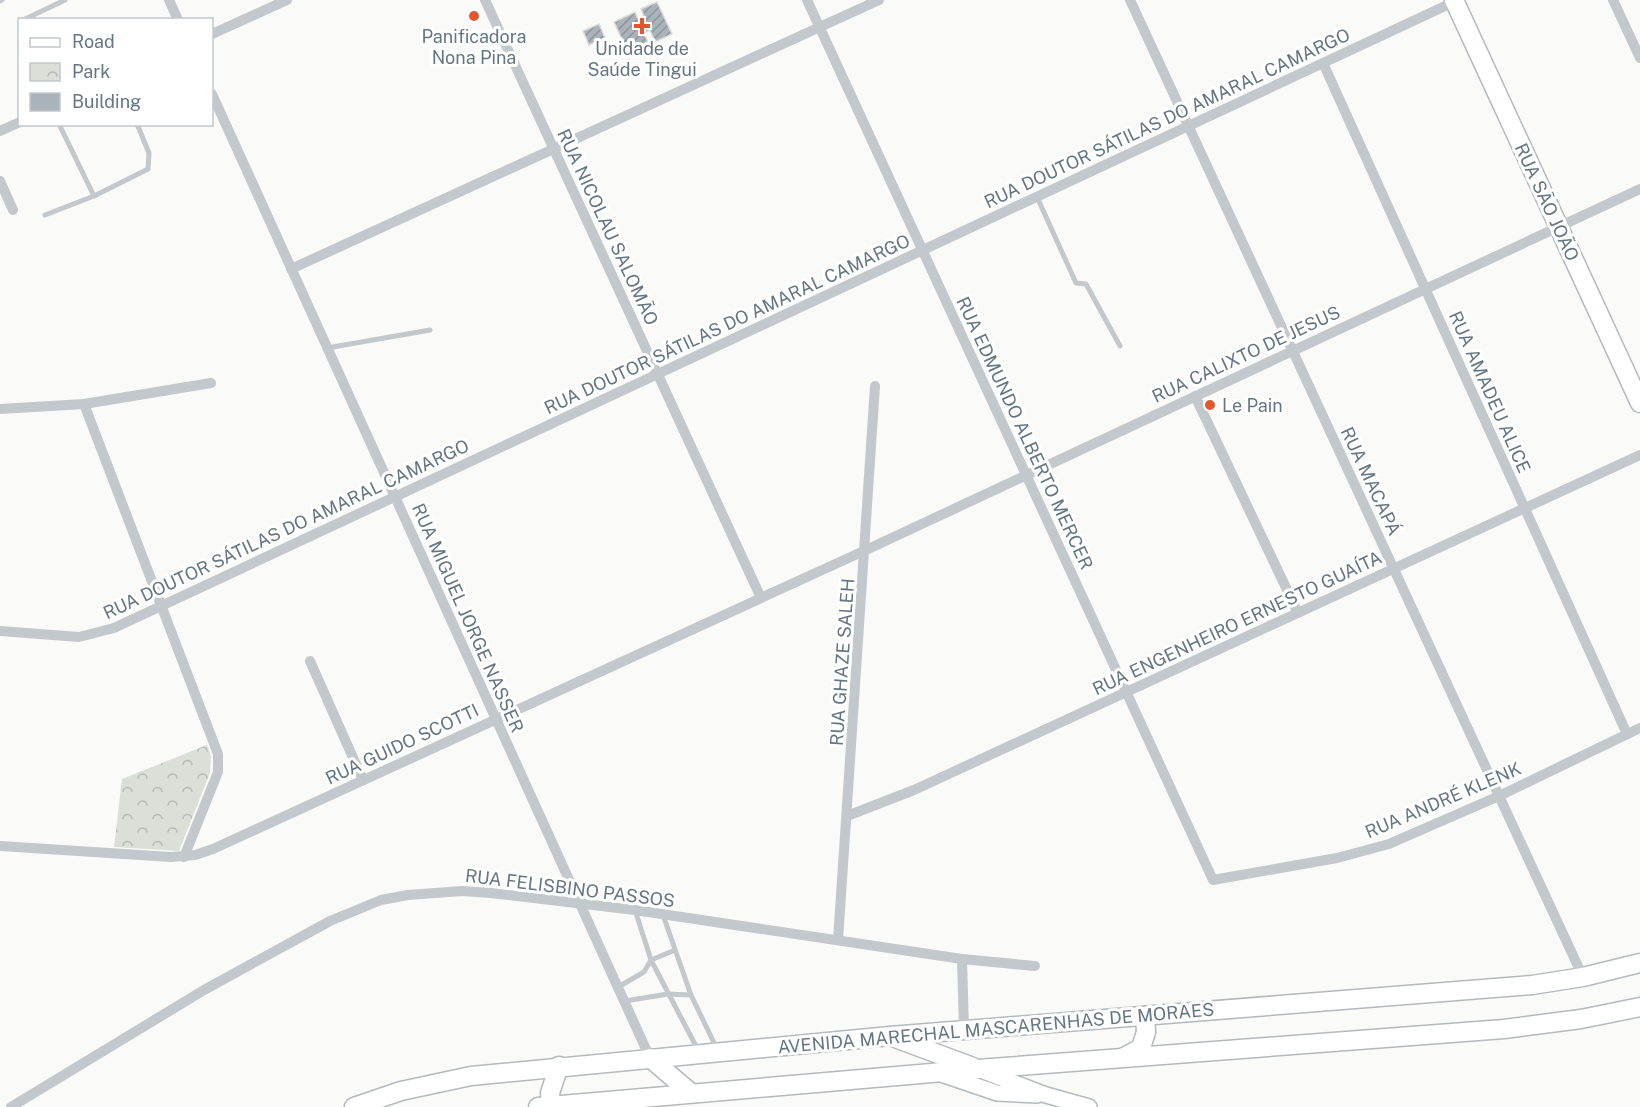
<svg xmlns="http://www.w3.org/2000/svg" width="1640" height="1107" viewBox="0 0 1640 1107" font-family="'Public Sans',sans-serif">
	<defs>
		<pattern id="park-crowns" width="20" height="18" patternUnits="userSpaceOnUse" patternTransform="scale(1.5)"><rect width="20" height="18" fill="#dadfd7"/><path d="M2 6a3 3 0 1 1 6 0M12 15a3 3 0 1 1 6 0" fill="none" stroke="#b4b9b4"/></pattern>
		<pattern id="building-hatch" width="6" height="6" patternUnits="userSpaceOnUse" patternTransform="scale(1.5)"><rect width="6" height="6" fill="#aab3b9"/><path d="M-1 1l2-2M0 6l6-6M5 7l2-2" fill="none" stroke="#8e969c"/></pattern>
	</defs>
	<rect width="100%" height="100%" fill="#fafaf8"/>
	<polygon fill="url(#park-crowns)" points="207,745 211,756 210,773 179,851 114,847 122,779"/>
	<g fill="url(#building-hatch)" stroke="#dcdcda" stroke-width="1.5">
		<polygon points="657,2 672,34 655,42 650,30 644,33 649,45 629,54 614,22 635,12 638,19 644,16 641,9"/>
		<polygon points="599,24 605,38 589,45 583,31"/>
	</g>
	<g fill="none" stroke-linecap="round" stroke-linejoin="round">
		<g stroke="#b3babf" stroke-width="18">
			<g id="secondary">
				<polyline points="978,1069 1046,1095 1089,1107"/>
				<polyline points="938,1073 997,1093 1037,1095"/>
			</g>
		</g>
		<g stroke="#b5babe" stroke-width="21">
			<polyline id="primary" points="1454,0 1640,403"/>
		</g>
		<g stroke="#b4b9bd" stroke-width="21">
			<g id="trunk">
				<polyline points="895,1038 973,1067"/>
				<polyline points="1124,1057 1141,1048 1146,1032 1145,1016"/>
				<polyline points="650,1058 691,1093"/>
				<polyline points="551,1105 550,1093 559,1066"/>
				<polyline points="354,1107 401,1091 471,1076 890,1036 1532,985 1583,977 1640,963"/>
				<polyline points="538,1107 978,1069 1504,1029 1581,1019 1640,1007"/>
			</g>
		</g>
		<g stroke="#c3c8cc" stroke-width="5">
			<polyline points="0,1 2,0"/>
			<polyline points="23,20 65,0"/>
			<polyline points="59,124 94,196"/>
			<polyline points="1037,197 1076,283 1086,284 1120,346"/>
			<polyline points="45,215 94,196 148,169 149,153 137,124"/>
			<polyline points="327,348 430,330"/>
			<polyline points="663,915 691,995 717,1049"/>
			<polyline points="675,950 651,960 698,1050"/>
			<polyline points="618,987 644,972 651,960 635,910"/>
			<polyline points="625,1001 668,994 691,995"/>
		</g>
		<g stroke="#c3c8cc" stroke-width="10">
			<polyline points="169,0 178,20"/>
			<polyline points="485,0 761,598"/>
			<polyline points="807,0 1213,880 1337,858 1389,844 1499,796 1640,728"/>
			<polyline points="1130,0 1583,977"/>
			<polyline points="1613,0 1640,58"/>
			<polyline points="212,34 287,0"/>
			<polyline points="1323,63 1627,734"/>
			<polyline points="212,94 650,1058"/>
			<polyline points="0,131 20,122"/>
			<polyline points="0,181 13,210"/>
			<polyline points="291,269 879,0"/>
			<polyline points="1195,396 1298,613"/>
			<polyline points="84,404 218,754 218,772 184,857"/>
			<polyline points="0,409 84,404 211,383"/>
			<polyline points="0,631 79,637 114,628 1458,0"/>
			<polyline points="310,661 363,780"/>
			<polyline points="847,816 914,790 1640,455"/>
			<polyline points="0,846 171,857 195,855 213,849 866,550 1640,189"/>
			<polyline points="838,940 875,386"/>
			<polyline points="962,959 1035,966"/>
			<polyline points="11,1107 204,990 330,921 381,900 408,895 462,891 491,893 635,910 962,959 964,1030"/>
		</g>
		<use href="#secondary" stroke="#fff" stroke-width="15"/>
		<use href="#primary" stroke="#fff" stroke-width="18"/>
		<use href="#trunk" stroke="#fff" stroke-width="18"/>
	</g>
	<g fill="#e4572e" stroke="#fff" stroke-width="2">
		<circle cx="474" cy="16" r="6"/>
		<path d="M639 17h6v6h6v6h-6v6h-6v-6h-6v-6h6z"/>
		<circle cx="1210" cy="405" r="6"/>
	</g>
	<g text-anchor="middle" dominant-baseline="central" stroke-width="6" stroke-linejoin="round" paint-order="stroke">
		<g font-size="18" fill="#657683" stroke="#fff">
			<text x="474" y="36">Panificadora<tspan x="474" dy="21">Nona Pina</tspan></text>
			<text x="642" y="48">Unidade de<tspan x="642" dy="21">Saúde Tingui</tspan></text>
			<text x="1222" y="405" text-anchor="start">Le Pain</text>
		</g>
		<g font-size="18" fill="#657683" stroke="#fff">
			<text transform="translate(1167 118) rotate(-25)">RUA DOUTOR SÁTILAS DO AMARAL CAMARGO</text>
			<text transform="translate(1547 202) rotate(65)">RUA SÃO JOÃO</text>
			<text transform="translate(608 227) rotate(65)">RUA NICOLAU SALOMÃO</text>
			<text transform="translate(727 324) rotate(-25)">RUA DOUTOR SÁTILAS DO AMARAL CAMARGO</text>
			<text transform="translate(1246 354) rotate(-25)">RUA CALIXTO DE JESUS</text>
			<text transform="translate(1490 392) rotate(66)">RUA AMADEU ALICE</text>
			<text transform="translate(1025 433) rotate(65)">RUA EDMUNDO ALBERTO MERCER</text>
			<text transform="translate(1371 481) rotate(65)">RUA MACAPÁ</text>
			<text transform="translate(286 529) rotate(-25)">RUA DOUTOR SÁTILAS DO AMARAL CAMARGO</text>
			<text transform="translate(468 618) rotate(66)">RUA MIGUEL JORGE NASSER</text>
			<text transform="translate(1237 623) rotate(-25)">RUA ENGENHEIRO ERNESTO GUAÍTA</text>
			<text transform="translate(842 662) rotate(-86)">RUA GHAZE SALEH</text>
			<text transform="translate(402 744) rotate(-25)">RUA GUIDO SCOTTI</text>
			<text transform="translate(1443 800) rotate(-23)">RUA ANDRÉ KLENK</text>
			<text transform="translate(570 888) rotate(7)">RUA FELISBINO PASSOS</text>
			<text transform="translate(996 1028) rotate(-5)">AVENIDA MARECHAL MASCARENHAS DE MORAES</text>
		</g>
	</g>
	<rect x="18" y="18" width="195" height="108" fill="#ffffff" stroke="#c1c8cd" stroke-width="1.5"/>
	<rect x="30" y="38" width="30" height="9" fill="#ffffff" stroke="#c1c8cd" stroke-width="1.5"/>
	<text x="72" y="48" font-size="18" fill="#657683">Road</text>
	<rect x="30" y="63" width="30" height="18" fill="url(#park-crowns)" stroke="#c1c8cd" stroke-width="1.5"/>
	<text x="72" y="78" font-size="18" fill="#657683">Park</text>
	<rect x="30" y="93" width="30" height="18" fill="#aab3b9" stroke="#c1c8cd" stroke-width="1.5"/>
	<text x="72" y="108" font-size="18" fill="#657683">Building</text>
</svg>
